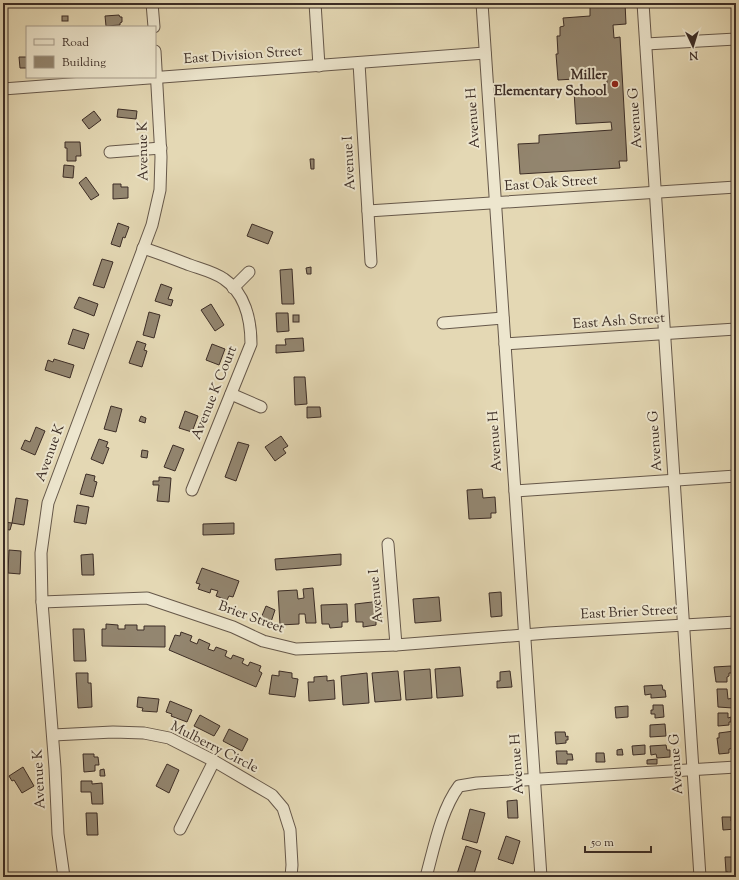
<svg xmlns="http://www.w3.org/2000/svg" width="739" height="880" viewBox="0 0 739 880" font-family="'Sorts Mill Goudy',serif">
	<rect width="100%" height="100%" fill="#e4d8b4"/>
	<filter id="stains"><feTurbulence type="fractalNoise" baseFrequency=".005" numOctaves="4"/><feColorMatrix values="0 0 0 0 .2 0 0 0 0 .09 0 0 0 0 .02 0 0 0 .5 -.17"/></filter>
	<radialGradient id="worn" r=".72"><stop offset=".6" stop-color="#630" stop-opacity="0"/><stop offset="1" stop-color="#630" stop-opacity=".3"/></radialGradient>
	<g fill="#938670" stroke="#3c2d26">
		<polygon points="625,3 626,24 613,25 614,38 620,37 627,161 619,161 620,168 520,174 518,144 539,143 539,135 612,130 611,122 576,124 574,91 607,89 607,77 558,80 556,54 558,54 557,36 560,36 560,27 564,26 563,18 590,16 590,6"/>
		<polygon points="119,15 120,17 122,17 122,22 120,23 120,25 106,26 105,16"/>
		<rect x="62" y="16" width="6" height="5"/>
		<polygon points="19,57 27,57 27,68 20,68"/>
		<polygon points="118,109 137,111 136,119 117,117"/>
		<polygon points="94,111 101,120 89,129 82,120"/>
		<polygon points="65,142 80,142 81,156 76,156 76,161 67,161 67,148 65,148"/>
		<polygon points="310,159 314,159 314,169 311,169"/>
		<polygon points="64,165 74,166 73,178 63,177"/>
		<polygon points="86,177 99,195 91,200 79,183"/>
		<polygon points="113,184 121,184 121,187 128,187 128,198 113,199"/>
		<polygon points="118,223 129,227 125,238 123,237 120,247 111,244"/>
		<polygon points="252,224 273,232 268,244 247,236"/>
		<polygon points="102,259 113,262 104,288 93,285"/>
		<polygon points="311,267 311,274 307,274 306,268"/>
		<polygon points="292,269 294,304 282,304 280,270"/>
		<polygon points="161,284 172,288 168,299 173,300 171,306 155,301"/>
		<polygon points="79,297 98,304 94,316 74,308"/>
		<polygon points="211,304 224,325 215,331 201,310"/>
		<polygon points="149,312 160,315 154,338 143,335"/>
		<polygon points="276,313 288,313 289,331 277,332"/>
		<rect x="293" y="315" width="6" height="7"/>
		<polygon points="73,329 89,334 84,349 68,344"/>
		<polygon points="303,338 304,351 276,353 276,345 286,345 285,339"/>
		<polygon points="137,341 146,344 144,350 147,351 142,367 129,363"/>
		<polygon points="212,344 225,349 219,365 206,360"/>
		<polygon points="54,359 74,365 70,378 45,370 48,360 53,362"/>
		<polygon points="294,377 305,377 307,404 295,405"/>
		<polygon points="111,406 122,409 116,432 104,429"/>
		<polygon points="307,407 320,407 321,417 307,418"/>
		<polygon points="185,411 198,416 192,432 179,428"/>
		<polygon points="141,416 146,418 145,423 139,421"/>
		<polygon points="36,427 45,431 35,455 21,449 25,440 30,442"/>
		<polygon points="281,436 288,446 283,449 286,453 275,461 265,447"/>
		<polygon points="99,439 108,442 106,447 109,448 103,464 91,459"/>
		<polygon points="238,442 249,445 236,481 225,477"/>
		<polygon points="173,445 184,449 175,471 164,467"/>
		<polygon points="142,450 148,451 147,458 141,457"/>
		<polygon points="86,474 95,476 94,481 97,482 93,497 80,494"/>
		<polygon points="159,477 171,478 169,502 157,501 159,485 153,485 153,481 159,481"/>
		<polygon points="482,489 483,498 495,497 496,513 491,513 491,518 469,519 467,490"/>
		<polygon points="16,498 28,500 24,525 12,523"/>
		<polygon points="77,505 89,507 86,524 74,522"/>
		<polygon points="4,522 12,523 10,530 3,529"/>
		<polygon points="234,523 234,534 203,535 203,524"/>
		<polygon points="9,550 21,551 20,574 8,573"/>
		<polygon points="93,554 94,575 82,575 81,555"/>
		<polygon points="341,554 341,565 276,570 275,559"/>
		<polygon points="202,568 239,581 233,597 229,596 227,600 216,596 218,591 211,589 210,593 198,589 200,584 196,583"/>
		<polygon points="313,588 316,623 306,623 305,614 299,614 299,624 280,625 278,591 297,590 298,599 304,598 303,589"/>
		<polygon points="501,592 502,616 491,617 489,593"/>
		<polygon points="439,597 441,621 415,623 413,599"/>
		<polygon points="381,601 382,620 376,621 376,625 363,627 363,622 356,622 355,604"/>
		<polygon points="347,604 348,622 342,622 342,627 330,628 329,624 322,624 321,605"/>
		<polygon points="266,606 275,610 271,622 261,618"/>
		<polygon points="106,624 118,625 118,629 125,629 125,625 137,625 137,630 144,630 144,626 165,626 165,647 102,646 102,629 106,629"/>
		<polygon points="73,629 84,629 86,661 74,661"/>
		<polygon points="181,632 192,636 190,641 197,644 199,639 210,644 208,649 214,651 216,647 227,651 225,656 231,659 233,655 244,659 242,663 248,666 250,662 261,666 259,671 262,673 256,687 169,650 175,635 180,636"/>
		<polygon points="731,666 732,673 729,673 729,676 727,677 727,682 716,682 714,667"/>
		<polygon points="460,667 463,696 437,698 435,669"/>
		<polygon points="430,669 432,698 406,700 404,671"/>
		<polygon points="279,671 292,673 292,678 298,679 295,697 269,694 272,675 279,676"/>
		<polygon points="398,671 401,700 375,702 372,673"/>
		<polygon points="510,671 512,687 497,688 497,681 500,681 500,672"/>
		<polygon points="76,673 88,673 88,683 91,683 92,707 78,708"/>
		<polygon points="367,673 369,703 343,705 341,676"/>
		<polygon points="327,676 327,681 334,680 335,699 309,701 308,682 314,682 314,677"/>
		<polygon points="662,685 663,690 665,690 666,697 651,698 651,694 645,695 644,686"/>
		<polygon points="717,689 727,689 728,699 733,698 733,708 718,707"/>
		<polygon points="138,697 159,699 157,712 142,711 143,708 137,707"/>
		<polygon points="170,701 192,710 187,722 171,716 172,714 166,712"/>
		<polygon points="653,705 663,705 664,717 655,718 655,714 651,714 651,710 653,710"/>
		<polygon points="628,706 628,717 616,718 615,707"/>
		<polygon points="718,713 728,713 728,718 731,717 731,722 729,722 729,725 718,726"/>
		<polygon points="200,715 220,726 214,736 194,726"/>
		<polygon points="665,724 666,736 650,737 650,725"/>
		<polygon points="229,729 248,739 242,751 223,741"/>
		<polygon points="734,731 735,748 729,749 729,753 719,754 717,738 719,738 719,733"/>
		<polygon points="555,732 565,732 566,737 568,736 568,740 566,740 566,743 556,744"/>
		<polygon points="645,745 645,754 633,755 632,746"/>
		<polygon points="666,745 667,750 670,750 670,757 657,758 656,754 651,755 650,746"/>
		<polygon points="622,749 623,755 617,755 617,750"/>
		<polygon points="556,751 567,751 567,754 572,754 573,760 567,760 567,764 557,764"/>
		<polygon points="596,753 604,753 605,762 596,762"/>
		<polygon points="83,754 94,754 94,757 98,757 99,765 95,765 95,771 84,772"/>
		<polygon points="657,759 657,764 647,764 647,760"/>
		<polygon points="167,764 179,770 169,793 156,786"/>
		<polygon points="23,767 34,786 22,793 14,780 12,781 9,776"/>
		<polygon points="104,769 105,776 100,776 100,770"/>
		<polygon points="81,781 92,781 92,784 102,783 103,804 92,804 91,792 81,792"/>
		<polygon points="517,800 518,818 508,818 507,801"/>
		<polygon points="470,809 485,813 477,843 462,839"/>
		<polygon points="86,813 97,813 98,835 87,835"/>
		<polygon points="722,817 731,817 731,821 736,820 736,829 723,830"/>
		<polygon points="506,836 520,841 513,864 498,859"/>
		<polygon points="466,846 481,851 473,877 456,877"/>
		<polygon points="725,857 736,857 736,877 728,877 728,872 726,872"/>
	</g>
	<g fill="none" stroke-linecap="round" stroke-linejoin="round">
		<g stroke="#66584a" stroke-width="13">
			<g id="minor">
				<polyline points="152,3 154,27"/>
				<polyline points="315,3 319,66"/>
				<polyline points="482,3 541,877"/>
				<polyline points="643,3 700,877"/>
				<polyline points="646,44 736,39"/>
				<polyline points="359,63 371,262"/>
				<polyline points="3,89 485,53"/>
				<polyline points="110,152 161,148"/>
				<polyline points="368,211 736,187"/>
				<path d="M143 248C159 253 174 259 190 265 201 269 214 272 224 279 245 293 251 320 251 344L192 490"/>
				<polyline points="233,288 249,272"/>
				<polyline points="443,323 503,318"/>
				<polyline points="505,344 736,329"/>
				<polyline points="231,394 261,407"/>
				<polyline points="515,491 736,476"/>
				<polyline points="388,544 396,645"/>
				<polyline points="42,602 147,598 233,627 263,641 296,649 396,645 548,633 736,622"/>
				<polyline points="53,735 113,732 144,733 169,738 214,761 272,795 283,808 290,830 292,865 291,877"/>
				<polyline points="180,829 214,761"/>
				<polyline points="64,877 58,834 55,768 42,602 41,553 48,503 152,225 160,190 161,157 155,51"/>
				<path d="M426 877C434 848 441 810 459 786L477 783 736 767"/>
			</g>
		</g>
		<use href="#minor" stroke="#ede6ce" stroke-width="11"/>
	</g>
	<circle fill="#8f2418" stroke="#ede6ce" stroke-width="1.5" cx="615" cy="84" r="4"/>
	<g text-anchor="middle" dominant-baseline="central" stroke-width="4" stroke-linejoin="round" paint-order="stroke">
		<g font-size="14" fill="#3c2d26" stroke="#ede6ce">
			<text transform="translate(243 56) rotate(-4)">East Division Street</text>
			<text transform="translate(474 118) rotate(-94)">Avenue H</text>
			<text transform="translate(636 118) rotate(-94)">Avenue G</text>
			<text transform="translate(144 151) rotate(-91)">Avenue K</text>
			<text transform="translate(350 163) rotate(-93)">Avenue I</text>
			<text transform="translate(551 184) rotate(-4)">East Oak Street</text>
			<text transform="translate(619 322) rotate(-4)">East Ash Street</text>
			<text transform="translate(215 393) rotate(-68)">Avenue K Court</text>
			<text transform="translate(496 441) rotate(-94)">Avenue H</text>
			<text transform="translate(656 441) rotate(-94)">Avenue G</text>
			<text transform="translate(51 453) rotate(-70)">Avenue K</text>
			<text transform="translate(377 596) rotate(-95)">Avenue I</text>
			<text transform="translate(629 613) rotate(-3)">East Brier Street</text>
			<text transform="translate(251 618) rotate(20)">Brier Street</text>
			<text transform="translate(214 748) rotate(27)">Mulberry Circle</text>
			<text transform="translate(518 764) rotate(-94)">Avenue H</text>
			<text transform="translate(677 764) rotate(-94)">Avenue G</text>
			<text transform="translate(40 779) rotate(-93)">Avenue K</text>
		</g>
		<g font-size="14" font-weight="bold" fill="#3c2d26" stroke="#ede6ce" text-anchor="end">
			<text x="607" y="76">Miller<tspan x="607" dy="16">Elementary School</tspan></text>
		</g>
	</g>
	<rect width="739" height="880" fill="none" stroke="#e4d8b4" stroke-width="16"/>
	<rect x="4" y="4" width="731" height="872" fill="none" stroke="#3c2d26" stroke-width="2"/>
	<rect x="8" y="8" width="723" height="864" fill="none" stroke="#3c2d26"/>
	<rect x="26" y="26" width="130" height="52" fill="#ede6ce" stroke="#a69c8b"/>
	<rect x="34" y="39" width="20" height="6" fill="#ede6ce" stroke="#a69c8b"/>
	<text x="62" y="46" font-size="12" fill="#3c2d26">Road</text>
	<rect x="34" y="56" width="20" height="12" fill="#938670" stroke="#a69c8b"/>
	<text x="62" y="66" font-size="12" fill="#3c2d26">Building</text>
	<g transform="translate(693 46) rotate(176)" stroke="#ede6ce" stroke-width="3" paint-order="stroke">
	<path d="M0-3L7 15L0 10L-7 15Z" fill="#3c2d26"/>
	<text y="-6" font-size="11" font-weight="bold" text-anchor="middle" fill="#3c2d26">N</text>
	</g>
	<path d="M585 846v6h66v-6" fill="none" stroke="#3c2d26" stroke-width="2"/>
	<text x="591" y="846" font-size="12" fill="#3c2d26" stroke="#ede6ce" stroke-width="3" paint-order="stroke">50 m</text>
	<rect width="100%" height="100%" filter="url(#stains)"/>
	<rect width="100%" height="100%" fill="url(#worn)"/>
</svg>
